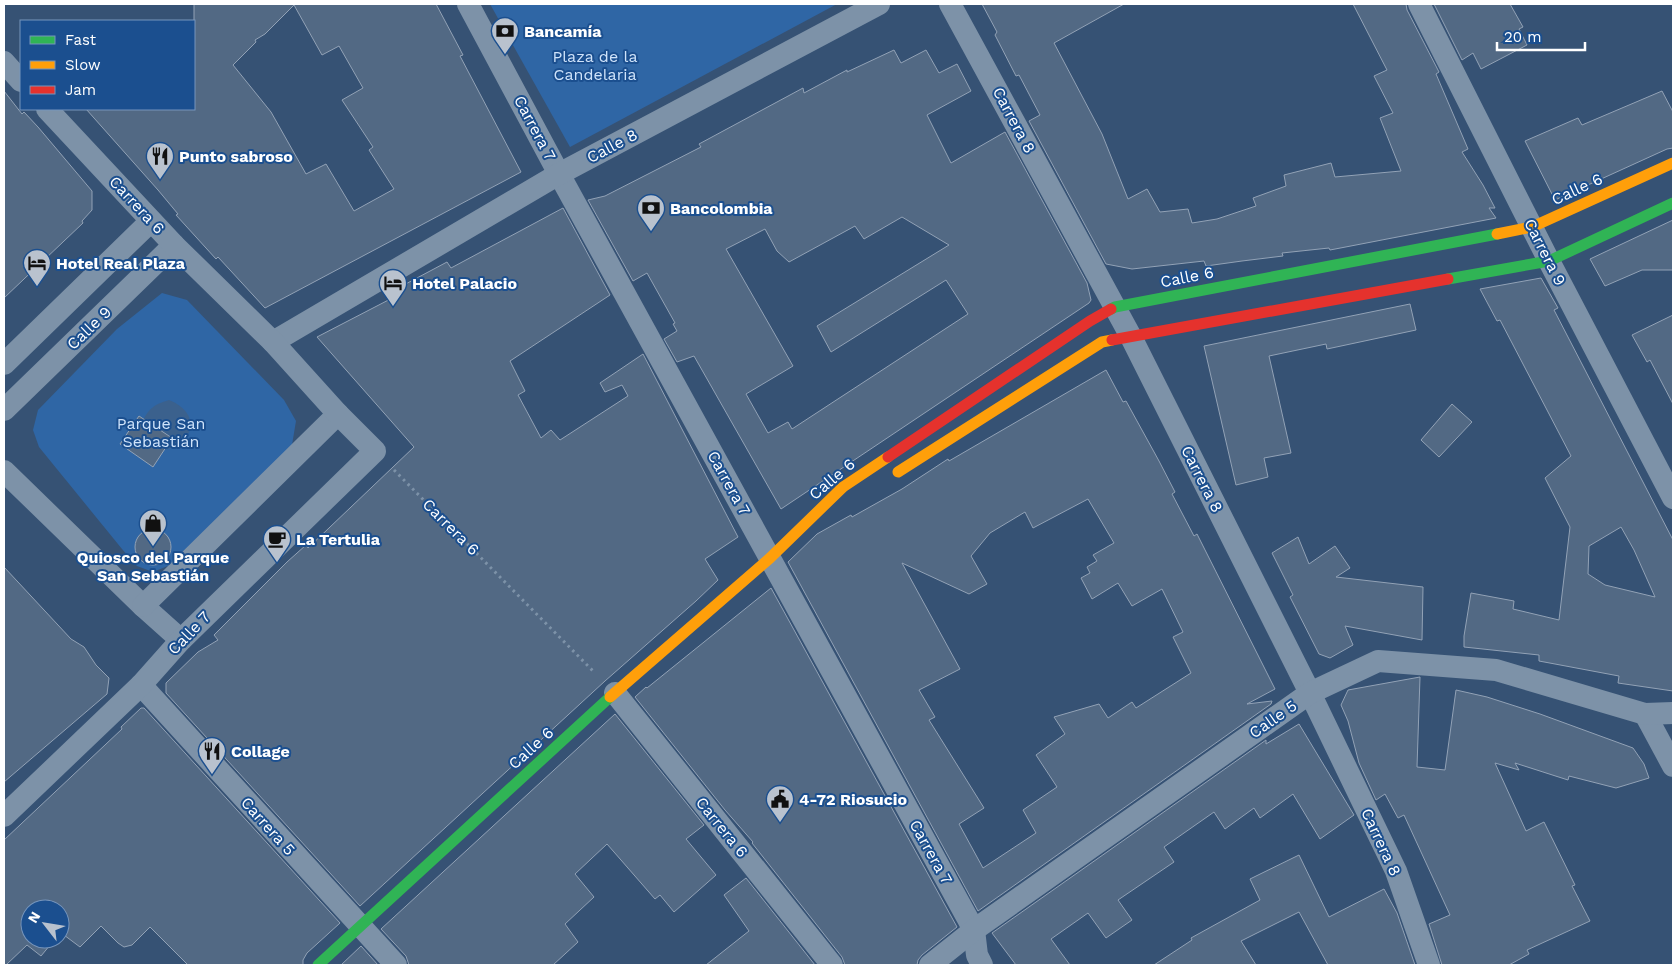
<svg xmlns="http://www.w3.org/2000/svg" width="1677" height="969" viewBox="0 0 1677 969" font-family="'Work Sans',sans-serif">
	<rect width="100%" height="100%" fill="#365274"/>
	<g fill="#2f66a5">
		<polygon points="490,4 837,4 570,147"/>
		<polygon points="162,293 187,300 284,400 296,421 292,445 180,561 153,572 137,566 122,549 39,447 33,430 38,410 117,329"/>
	</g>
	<path fill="#3b618d" d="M169 400C201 413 196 442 164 450L141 424C149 408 153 405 169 400Z"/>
	<g fill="#526984" stroke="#92a2b6" fill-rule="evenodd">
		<path d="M194 4H436L463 55 460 56 521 172 265 308 218 257 216 259 176 215 178 214 158 190 86 109H194ZM294 5 322 55 339 46 363 88 342 100 373 147 369 150 394 189 354 211 326 164 306 174 271 112 233 65 256 42 255 40 265 34Z"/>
		<polygon points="982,4 1124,4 1054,43 1102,134 1128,199 1147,189 1160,212 1188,209 1192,223 1217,219 1256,206 1253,198 1286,186 1284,175 1331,163 1335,177 1401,171 1380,118 1393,113 1374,76 1387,70 1353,4 1406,4 1407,10 1439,72 1436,74 1468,149 1462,152 1483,185 1495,208 1489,208 1496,218 1330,250 1329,248 1282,253 1283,256 1242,261 1206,266 1204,261 1132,269 1106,264 1029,121 1040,115 1019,75 1016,76 995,35 997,32"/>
		<polygon points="1434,4 1510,4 1523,27 1519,29 1527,45 1481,69 1473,53 1462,60"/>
		<path d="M894 50 901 63 926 50 939 73 957 64 971 91 927 115 951 163 1005 132 1087 283 1091 300 1089 303 781 509 694 356 677 362 664 339 677 331 673 324 675 323 647 273 633 281 588 200 605 196 701 147 699 144 803 88 804 93 847 70V72ZM902 217 949 245 817 326 831 352 946 280 968 314 792 429 788 422 768 433 746 394 793 366 726 249 765 229 777 251 789 262 855 226 864 239Z"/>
		<polygon points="4,91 22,114 24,112 38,127 92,191 92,210 82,221 83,223 4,298"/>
		<polygon points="1662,91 1673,112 1673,148 1667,149 1555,200 1525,141 1578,118 1582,125"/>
		<polygon points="563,208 610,295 510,361 525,391 518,395 541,438 551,430 560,440 628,396 622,385 605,392 600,383 643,354 738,537 705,559 718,580 696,601 605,681 360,906 166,693 166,683 198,652 218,640 214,635 287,562 306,545 308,548 414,447 317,337 402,293 400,287 447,262 451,268"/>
		<polygon points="1673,220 1673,270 1642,270 1605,286 1590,259"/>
		<path d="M1541 278 1558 308 1554 310 1673 540V691L1618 683 1619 676 1539 661V655L1464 647V636L1471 593 1514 601 1513 609 1559 620 1570 527 1545 478 1571 456 1500 320 1497 321 1480 289ZM1621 527 1634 550 1655 597 1605 585 1588 574 1589 546Z"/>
		<polygon points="1410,304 1416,330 1327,349 1326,344 1269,356 1291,453 1264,458 1268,477 1236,485 1204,346"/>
		<polygon points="1673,315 1673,404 1650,360 1647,362 1632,335"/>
		<path d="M1106 370 1123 402 1126 401 1159 461 1175 492 1172 494 1194 536 1197 534 1275 689 1247 704 1272 701 1271 704 978 911 788 562 817 534 851 515 852 517 902 489 948 459 949 461ZM1088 499 1114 543 1093 555 1097 561 1087 567 1090 573 1081 578 1092 599 1118 583 1132 606 1162 589 1183 632 1173 637 1191 673 1136 708 1132 702 1108 718 1099 704 1054 717 1065 734 1036 755 1057 787 1023 810 1036 833 983 868 959 824 984 808 929 720 935 717 919 690 960 669 902 563 969 594 987 584 971 556 990 533 1025 512 1033 528Z"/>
		<polygon points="1452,404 1472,422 1439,457 1421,440"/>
		<polygon points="139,416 172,438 153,467 120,444"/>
		<circle cx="153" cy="547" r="18"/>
		<polygon points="1298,537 1309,564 1335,546 1350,568 1336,577 1423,587 1422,640 1345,626 1353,645 1330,658 1319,654 1290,597 1293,595 1272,553"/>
		<polygon points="4,567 71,639 84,647 96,665 109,678 107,694 4,782"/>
		<polygon points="771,588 957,927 922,955 918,960 917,965 845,965 842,957 752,843 753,842 725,810 635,697 646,687 647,688"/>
		<polygon points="1420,677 1417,767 1445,770 1456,690 1487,697 1540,714 1633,748 1644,764 1649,778 1616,788 1569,776 1568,780 1515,763 1519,770 1495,763 1526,831 1544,822 1575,885 1572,886 1590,921 1527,950 1529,954 1509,965 1442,965 1429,924 1450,915 1404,815 1398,818 1385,794 1376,800 1359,763 1348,721 1341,705 1348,690"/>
		<polygon points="141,708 144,708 340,923 307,953 303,960 303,965 188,965 150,927 132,945 124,947 118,943 101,926 80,947 60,932 60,909 30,909 30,939 55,939 41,956 27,945 6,965 4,965 4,840 122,729 121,727"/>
		<polygon points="615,714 704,825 686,839 716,875 674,912 660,895 655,899 607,844 575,874 594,897 565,924 578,942 553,965 409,965 406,956 381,929"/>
		<polygon points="1299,724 1354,815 1320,839 1293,794 1260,818 1254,808 1225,829 1214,812 1164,847 1174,862 1118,900 1132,920 1106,938 1088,913 1051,939 1070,965 1016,965 992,933 1266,740 1266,744"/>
		<polygon points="1299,855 1329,917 1384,889 1397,913 1415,965 1328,965 1299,912 1241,941 1256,965 1154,965 1192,940 1191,938 1260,900 1250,879"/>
		<polygon points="746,878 815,965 706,965 749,931 724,895"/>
		<polygon points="361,946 378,965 341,965"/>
	</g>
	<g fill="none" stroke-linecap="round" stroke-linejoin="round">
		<polyline stroke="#7d92a8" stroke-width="3" stroke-dasharray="2.5 4" stroke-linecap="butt" points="394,470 595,673"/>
		<g stroke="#7d92a8" stroke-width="22">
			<polyline points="468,4 559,174 974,930 977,955 982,965"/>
			<polyline points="950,4 1130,335 1310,693 1396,871 1429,965"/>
			<polyline points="1419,4 1549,261 1673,498"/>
			<polyline points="4,62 21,81"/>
			<polyline points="273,342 559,174 879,4"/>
			<polyline points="4,364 151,221"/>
			<polyline points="4,410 174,245"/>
			<polyline points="4,471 143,606 181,640"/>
			<polyline points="143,606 338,414"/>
			<polyline points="141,685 396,965"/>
			<polyline points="615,693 832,965"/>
			<polyline points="1645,714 1673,766"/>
			<polyline points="4,816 141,685 181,640 375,451 338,414 273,342 174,245 47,109"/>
			<polyline points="930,965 974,930 1310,693 1378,661 1496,670 1645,714 1673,713"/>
		</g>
		<g stroke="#30b455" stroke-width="11">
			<polyline points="1448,279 1549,261 1673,203"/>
			<polyline points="1111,309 1115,307 1497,234"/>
			<polyline points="318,965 610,697"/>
		</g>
		<g stroke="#ff9f0a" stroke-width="11">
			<polyline points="1497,234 1532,227 1673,163"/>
			<polyline points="898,472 1102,342 1112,340"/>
			<polyline points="610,697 770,558 843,487 888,457"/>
		</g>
		<g stroke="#e5322d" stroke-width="11">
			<polyline points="1112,340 1448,279"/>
			<polyline points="888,457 1090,321 1111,309"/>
		</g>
	</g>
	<defs>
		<g id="bank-pin" transform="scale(1.4375)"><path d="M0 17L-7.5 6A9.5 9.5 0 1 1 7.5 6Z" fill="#b9c2ce" stroke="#1b4f8f"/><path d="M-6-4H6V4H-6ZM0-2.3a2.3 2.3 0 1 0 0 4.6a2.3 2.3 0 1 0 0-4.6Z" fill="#111"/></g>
		<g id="restaurant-pin" transform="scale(1.4375)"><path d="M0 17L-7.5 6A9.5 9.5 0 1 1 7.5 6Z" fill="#b9c2ce" stroke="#1b4f8f"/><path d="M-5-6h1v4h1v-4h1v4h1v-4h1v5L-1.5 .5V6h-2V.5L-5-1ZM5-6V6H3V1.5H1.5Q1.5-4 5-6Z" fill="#111"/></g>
		<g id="hotel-pin" transform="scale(1.4375)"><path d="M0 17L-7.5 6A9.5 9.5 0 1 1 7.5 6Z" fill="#b9c2ce" stroke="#1b4f8f"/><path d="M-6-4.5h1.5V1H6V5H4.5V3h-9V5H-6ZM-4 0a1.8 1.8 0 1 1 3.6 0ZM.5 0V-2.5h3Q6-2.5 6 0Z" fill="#111"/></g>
		<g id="shop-pin" transform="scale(1.4375)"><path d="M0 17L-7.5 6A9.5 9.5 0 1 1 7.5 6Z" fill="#b9c2ce" stroke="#1b4f8f"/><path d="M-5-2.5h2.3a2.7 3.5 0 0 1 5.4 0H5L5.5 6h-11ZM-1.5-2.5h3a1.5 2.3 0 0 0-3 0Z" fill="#111"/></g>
		<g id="cafe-pin" transform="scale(1.4375)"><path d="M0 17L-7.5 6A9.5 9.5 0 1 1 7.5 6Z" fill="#b9c2ce" stroke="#1b4f8f"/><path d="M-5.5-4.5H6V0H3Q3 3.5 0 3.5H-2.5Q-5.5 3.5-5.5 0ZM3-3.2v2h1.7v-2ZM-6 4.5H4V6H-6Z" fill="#111"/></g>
		<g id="civic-pin" transform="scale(1.4375)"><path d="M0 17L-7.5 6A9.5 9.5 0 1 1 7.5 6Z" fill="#b9c2ce" stroke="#1b4f8f"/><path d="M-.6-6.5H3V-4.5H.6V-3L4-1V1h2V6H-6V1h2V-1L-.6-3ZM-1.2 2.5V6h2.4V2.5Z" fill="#111"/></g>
	</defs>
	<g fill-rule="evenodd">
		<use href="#bank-pin" x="505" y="31"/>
		<use href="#restaurant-pin" x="160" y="156"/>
		<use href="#bank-pin" x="651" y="208"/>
		<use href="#hotel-pin" x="37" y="263"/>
		<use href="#hotel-pin" x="393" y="283"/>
		<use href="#shop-pin" x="153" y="523"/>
		<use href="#cafe-pin" x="277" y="539"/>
		<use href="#restaurant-pin" x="212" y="751"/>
		<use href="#civic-pin" x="780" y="799"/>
	</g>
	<g text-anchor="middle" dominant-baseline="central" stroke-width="4" stroke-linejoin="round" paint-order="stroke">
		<g font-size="16" font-weight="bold" fill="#fff" stroke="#1b4f8f" text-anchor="start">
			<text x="524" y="31">Bancamía</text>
			<text x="179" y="156">Punto sabroso</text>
			<text x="670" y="208">Bancolombia</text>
			<text x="56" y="263">Hotel Real Plaza</text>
			<text x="412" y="283">Hotel Palacio</text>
			<text x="296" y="539">La Tertulia</text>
			<text x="153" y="557" text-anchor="middle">Quiosco del Parque<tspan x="153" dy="18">San Sebastián</tspan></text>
			<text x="231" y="751">Collage</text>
			<text x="799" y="799">4-72 Riosucio</text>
		</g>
		<g font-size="16" fill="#cfe3fa" stroke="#1b4f8f">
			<text x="595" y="56">Plaza de la<tspan x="595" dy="18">Candelaria</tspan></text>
			<text x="161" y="423">Parque San<tspan x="161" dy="18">Sebastián</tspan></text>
		</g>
		<g font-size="16" fill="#fff" stroke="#1b4f8f">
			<text transform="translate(1014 120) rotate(62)">Carrera 8</text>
			<text transform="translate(535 128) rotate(62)">Carrera 7</text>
			<text transform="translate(612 146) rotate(-28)">Calle 8</text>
			<text transform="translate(1577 189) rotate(-25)">Calle 6</text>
			<text transform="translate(137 205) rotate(47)">Carrera 6</text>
			<text transform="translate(1545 252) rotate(63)">Carrera 9</text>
			<text transform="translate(1187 277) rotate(-11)">Calle 6</text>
			<text transform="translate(89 328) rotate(-44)">Calle 9</text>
			<text transform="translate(832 479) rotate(-40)">Calle 6</text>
			<text transform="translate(1202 479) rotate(63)">Carrera 8</text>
			<text transform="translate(729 483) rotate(61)">Carrera 7</text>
			<text transform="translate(451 527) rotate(45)">Carrera 6</text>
			<text transform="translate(189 633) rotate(-46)">Calle 7</text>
			<text transform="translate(1273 719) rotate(-35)">Calle 5</text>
			<text transform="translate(531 748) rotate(-42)">Calle 6</text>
			<text transform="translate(268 826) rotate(48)">Carrera 5</text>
			<text transform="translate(722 827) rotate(51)">Carrera 6</text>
			<text transform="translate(1381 842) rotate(65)">Carrera 8</text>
			<text transform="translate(931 852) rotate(61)">Carrera 7</text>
		</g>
	</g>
	<rect width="1677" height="969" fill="none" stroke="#ffffff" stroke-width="10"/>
	<rect x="20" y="20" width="175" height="90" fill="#1b4f8f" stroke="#7695bc"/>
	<rect x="30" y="36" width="25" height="8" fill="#30b455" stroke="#7695bc"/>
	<text x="65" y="45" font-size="15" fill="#ffffff">Fast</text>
	<rect x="30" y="61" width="25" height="8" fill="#ff9f0a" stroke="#7695bc"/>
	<text x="65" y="70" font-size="15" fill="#ffffff">Slow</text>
	<rect x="30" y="86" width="25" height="8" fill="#e5322d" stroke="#7695bc"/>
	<text x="65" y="95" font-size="15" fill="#ffffff">Jam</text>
	<g transform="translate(45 924) rotate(301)"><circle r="24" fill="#1b4f8f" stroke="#7695bc"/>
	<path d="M0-4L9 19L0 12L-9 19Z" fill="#b9c2ce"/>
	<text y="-8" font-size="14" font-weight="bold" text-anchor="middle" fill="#ffffff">N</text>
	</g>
	<path d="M1497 42v8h88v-8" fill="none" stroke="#ffffff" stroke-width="2.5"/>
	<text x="1504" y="42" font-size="15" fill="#ffffff" stroke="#1b4f8f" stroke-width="4" paint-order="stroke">20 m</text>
</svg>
